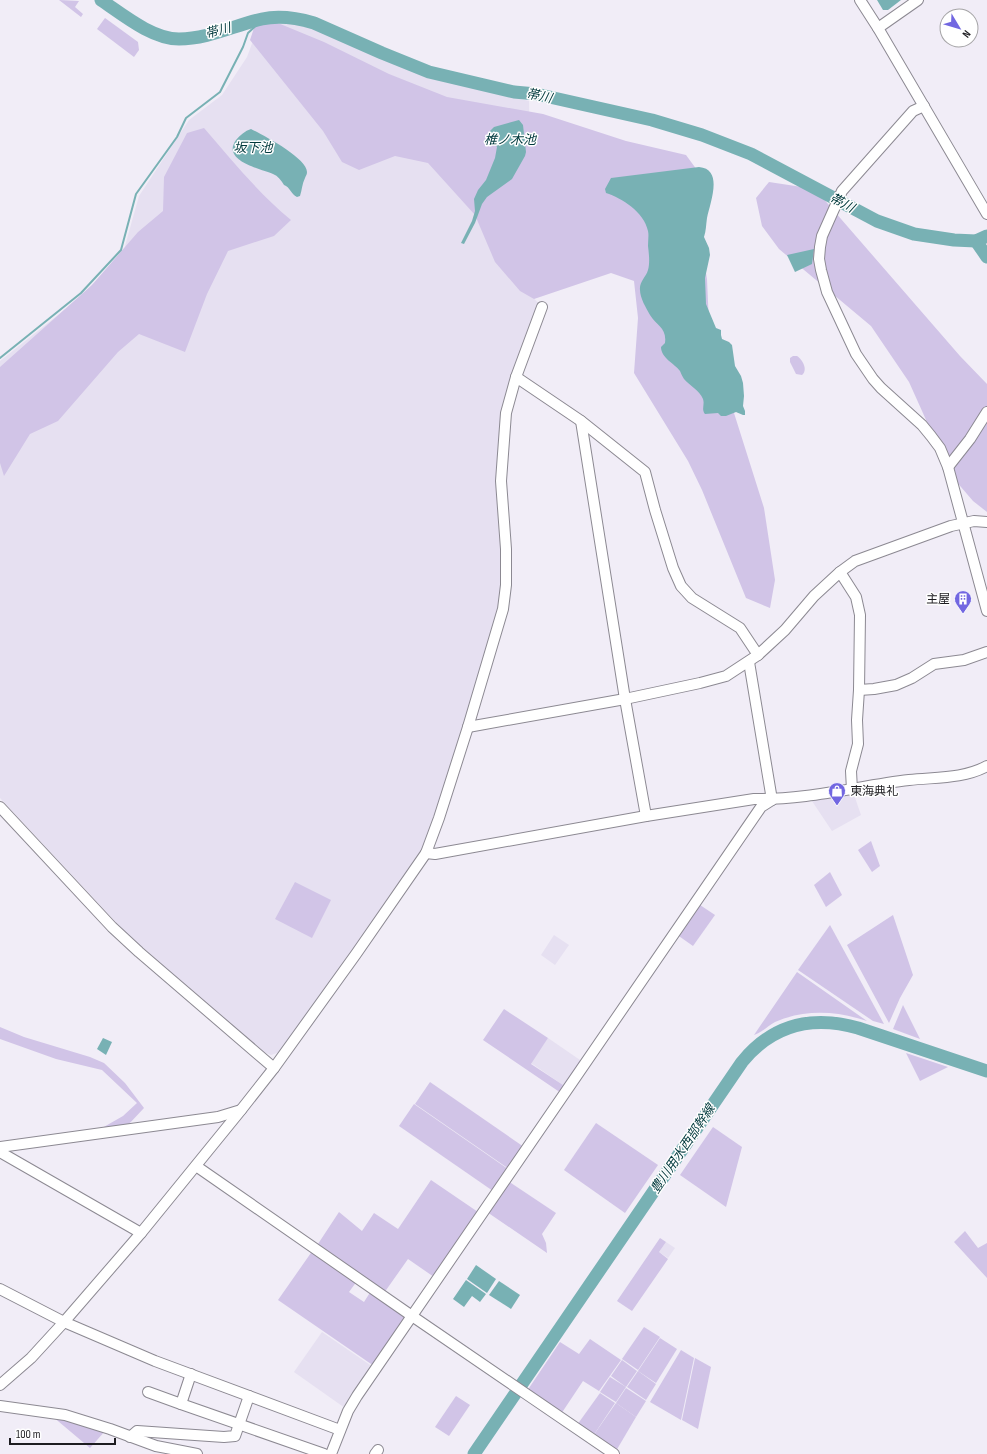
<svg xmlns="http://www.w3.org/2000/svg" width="987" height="1454" viewBox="0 0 987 1454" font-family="'Sofia Sans Condensed','Noto Sans JP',sans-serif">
	<rect width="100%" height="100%" fill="#f1edf7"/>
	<g fill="#e6e0f1">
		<polygon points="289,23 320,30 425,77 529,101 530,167 507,270 541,306 504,414 503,548 501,606 424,851 280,1052 271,1055 259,1050 127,934 0,798 0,361 78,299 123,253 139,196 189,120 222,95 247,57 257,30 267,26"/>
		<polygon points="853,792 861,815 832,831 810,798"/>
		<polygon points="554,935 569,945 555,965 541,955"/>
		<polygon points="548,1038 580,1060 563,1085 531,1063"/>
		<polygon points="666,1242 675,1248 668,1258 659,1252"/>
		<polygon points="322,1332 373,1367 345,1408 294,1372"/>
	</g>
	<g fill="#d1c4e7">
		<polygon points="59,0 79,1 75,7 83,14 81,17"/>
		<polygon points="105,18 138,42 139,50 134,57 97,29"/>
		<polygon points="273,21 324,42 389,74 447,97 543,114 626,141 686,155 697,170 698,224 707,279 709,324 722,375 764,508 775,580 770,608 746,598 702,490 688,461 634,373 638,318 634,281 611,273 534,299 520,291 495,262 475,215 428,163 395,156 359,170 342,162 323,131 250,40 255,25"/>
		<path d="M204 128C232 160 258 193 291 220L274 236 228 251 207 294 185 352 139 334 118 352 58 421 30 434 4 476 0 463V367L92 285 138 232 163 211 164 177 187 133Z"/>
		<polygon points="769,182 815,189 960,356 987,384 987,512 973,501 955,480 940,451 909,382 871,326 779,249 762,226 756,198"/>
		<path d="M793 356H797C803 360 808 370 802 375L796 374 790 362V358Z"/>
		<polygon points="871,841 880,866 872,872 858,850"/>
		<polygon points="830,872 842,895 826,907 814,885"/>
		<polygon points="295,882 331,900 312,938 275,919"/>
		<polygon points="697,903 715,915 693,946 676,934"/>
		<polygon points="893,915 913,975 900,998 889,1023 847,945"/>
		<polygon points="830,925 884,1024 873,1021 798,970"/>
		<path d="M797 972 867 1021C837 1011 805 1009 775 1022 768 1026 761 1033 754 1035Z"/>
		<polygon points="903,1005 920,1039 893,1029"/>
		<polygon points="504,1009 548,1038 531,1064 563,1085 580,1060 582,1062 561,1093 483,1040"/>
		<polygon points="0,1027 24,1037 90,1057 104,1063 125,1083 144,1108 128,1125 102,1128 123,1116 137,1103 102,1070 56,1059 0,1039"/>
		<polygon points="906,1053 948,1067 920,1081"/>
		<polygon points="430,1082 524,1147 509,1169 415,1104"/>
		<polygon points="414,1104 508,1169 493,1191 399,1126"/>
		<polygon points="596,1123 658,1165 625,1213 564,1170"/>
		<polygon points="713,1127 742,1147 726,1207 680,1175"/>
		<polygon points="431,1180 478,1212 434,1277 408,1259 384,1293 316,1247 339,1212 362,1231 374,1213 398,1229"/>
		<polygon points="508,1181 556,1213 542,1234 546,1243 547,1253 487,1212"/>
		<polygon points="965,1231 978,1248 987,1243 987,1278 954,1242"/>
		<polygon points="660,1238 666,1242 659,1252 668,1259 632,1311 617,1301"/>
		<polygon points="313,1250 357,1281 349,1292 364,1302 371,1291 408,1316 374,1366 278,1300"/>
		<polygon points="644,1327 660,1337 638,1370 622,1359"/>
		<polygon points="660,1338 677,1349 656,1383 638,1371"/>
		<polygon points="590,1339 621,1360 599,1391 583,1381 561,1414 527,1391 560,1342 579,1354"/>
		<polygon points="681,1350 694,1358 681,1420 650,1402"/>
		<polygon points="695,1358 711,1367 698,1429 682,1420"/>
		<polygon points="622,1360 637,1371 626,1387 611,1376"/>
		<polygon points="638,1371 656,1384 646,1400 627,1387"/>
		<polygon points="610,1377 626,1387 616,1402 600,1392"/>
		<polygon points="626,1388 646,1401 636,1417 616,1403"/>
		<polygon points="600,1393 615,1403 593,1436 577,1425"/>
		<polygon points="456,1396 470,1405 449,1436 435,1427"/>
		<polygon points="616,1403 636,1417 616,1451 593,1436"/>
		<polygon points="52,1416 105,1431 90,1448"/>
	</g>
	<g fill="#78b1b4">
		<polygon points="877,0 901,0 888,10 883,10"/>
		<polygon points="519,120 523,125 526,152 525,156 512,179 487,197 482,204 475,223 464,244 461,243 472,221 475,211 474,199 478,190 486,180 495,158 497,147 490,135 490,131 494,127"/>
		<path d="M251 129C263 135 307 158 307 172 307 175 306 175 305 178 302 184 302 190 300 196L297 197C291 194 290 187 284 185 281 180 278 176 273 174 261 169 221 161 236 140 240 135 245 131 251 129Z"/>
		<path d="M699 167C724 169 710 203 707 218 706 225 706 231 704 237L709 248 710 255 705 278 706 304 716 328 721 330V335L722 339 729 342 732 345 735 366 741 376 743 383 744 396 743 406 745 411V415H743L736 412 726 416H721L718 413 705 414C701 409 705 405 703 399 699 390 690 386 684 379 682 376 681 373 680 371 674 363 661 358 661 347L665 343C667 328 657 326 650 315 646 308 640 298 640 290 639 282 646 277 648 270 650 263 649 254 648 246 648 241 649 235 648 231 644 212 622 198 606 193L605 189 611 178Z"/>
		<polygon points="814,249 812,264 795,272 787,255"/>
		<polygon points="103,1038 112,1042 106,1055 97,1049"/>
		<polygon points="476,1265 496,1279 487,1293 467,1279"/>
		<polygon points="466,1280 486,1294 480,1302 472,1296 464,1307 453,1299"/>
		<polygon points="499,1281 520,1295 511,1309 489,1295"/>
	</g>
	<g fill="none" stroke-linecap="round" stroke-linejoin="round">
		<polyline stroke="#78b1b4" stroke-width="2" points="0,358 81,293 121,250 136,194 177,137 186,118 220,92 243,47 248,33 263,19"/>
		<g stroke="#78b1b4" stroke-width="13">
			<path d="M101 0C122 14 152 39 179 39 208 39 235 25 262 19 280 15 297 18 314 23L382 53 429 72 514 92 536 94 652 120 702 135 751 154 877 221 914 234 954 240 976 241 987 236"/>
			<polyline points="976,241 987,257"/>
			<path d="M474 1454 742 1062C773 1024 812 1015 858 1028L987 1071"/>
		</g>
		<g stroke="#8c8992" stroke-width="12">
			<g id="minor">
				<polyline points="860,0 878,28 987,214"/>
				<polyline points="878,28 918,0"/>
				<polyline points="924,106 913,111 842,191 822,236 820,247 819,259 821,270 827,292 856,354 873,379 881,388 922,425 931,436 940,448 948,467 987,611"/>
				<polyline points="516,377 581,421 645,472 655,510 673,568 681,586 692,598 740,628 758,655"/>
				<polyline points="581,421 625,699 646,816"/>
				<polyline points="948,467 970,439 987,412"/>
				<polyline points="840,572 856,597 860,615 859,690 857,720 858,744 851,771 852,790"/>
				<polyline points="749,662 772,800"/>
				<polyline points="859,690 874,689 896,685 912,678 934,664 964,660 987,652"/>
				<polyline points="468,727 625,699 700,683 726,676 758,655 785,630 814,596 840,572 855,561 951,526 974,521 987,522"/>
				<polyline points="0,807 112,927 139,952 274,1068"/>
				<path d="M426 853 435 854 646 816 754 799C807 800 858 786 909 780 936 777 963 779 987 766"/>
				<polyline points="0,1147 218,1117 241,1110"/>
				<polyline points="0,1152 141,1233"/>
				<polyline points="196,1166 412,1316 614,1454"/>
				<polyline points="0,1289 64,1322 155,1361 340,1430"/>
				<polyline points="191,1374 181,1404 324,1454"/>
				<polyline points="0,1385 31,1358 64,1322 141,1233 241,1110 274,1068 356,954 426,853 439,818 468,727 503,609 506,585 506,549 501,481 506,413 516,377 542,307"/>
				<polyline points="148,1392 181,1404"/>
				<polyline points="0,1406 65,1415 110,1429 156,1446 197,1454"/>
				<polyline points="130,1437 137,1431 224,1437 235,1436 249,1396"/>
				<polyline points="331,1454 348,1411 357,1396 761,807 772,800"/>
				<polyline points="375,1454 378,1450"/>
			</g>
		</g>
		<use href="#minor" stroke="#fff" stroke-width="10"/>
	</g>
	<defs>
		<g id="building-pin" transform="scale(0.9)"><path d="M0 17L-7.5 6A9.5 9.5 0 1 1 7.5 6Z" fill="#7267e1" stroke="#fff"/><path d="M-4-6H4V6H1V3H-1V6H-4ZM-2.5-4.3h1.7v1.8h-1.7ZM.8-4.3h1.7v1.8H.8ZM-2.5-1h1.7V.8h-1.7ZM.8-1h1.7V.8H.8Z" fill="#fff"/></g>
		<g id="shop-pin" transform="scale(0.9)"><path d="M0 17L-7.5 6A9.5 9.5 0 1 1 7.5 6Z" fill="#7267e1" stroke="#fff"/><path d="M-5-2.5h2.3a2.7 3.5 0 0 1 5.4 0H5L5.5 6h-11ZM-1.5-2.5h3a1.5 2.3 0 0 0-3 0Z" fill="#fff"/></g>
	</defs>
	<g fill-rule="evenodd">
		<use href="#building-pin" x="963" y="599"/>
		<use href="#shop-pin" x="837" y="791"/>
	</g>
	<g text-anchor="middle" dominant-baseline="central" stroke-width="3" stroke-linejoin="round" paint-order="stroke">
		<g font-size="12" fill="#1d1c20" stroke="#fff" text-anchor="end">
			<text x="950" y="599">主屋</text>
			<text x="850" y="791" text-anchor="start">東海典礼</text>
		</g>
		<g font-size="13" font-style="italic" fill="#00393c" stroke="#fff">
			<text transform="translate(218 31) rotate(-15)">帯川</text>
			<text transform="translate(539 96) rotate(12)">帯川</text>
			<text x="510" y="140">椎ノ木池</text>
			<text x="253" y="148">坂下池</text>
			<text transform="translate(842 203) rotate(28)">帯川</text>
			<text transform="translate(683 1149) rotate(-56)">豊川用水西部幹線</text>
		</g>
	</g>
	<g transform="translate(959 28) rotate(128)"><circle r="19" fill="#ffffff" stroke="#a5a4a6"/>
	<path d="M0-3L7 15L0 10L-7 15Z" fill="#7267e1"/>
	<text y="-6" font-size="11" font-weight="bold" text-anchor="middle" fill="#1d1c20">N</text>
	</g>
	<path d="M10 1438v6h105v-6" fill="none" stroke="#1d1c20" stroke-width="2"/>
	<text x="16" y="1438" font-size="12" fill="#1d1c20" stroke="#ffffff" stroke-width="3" paint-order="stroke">100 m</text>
</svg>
